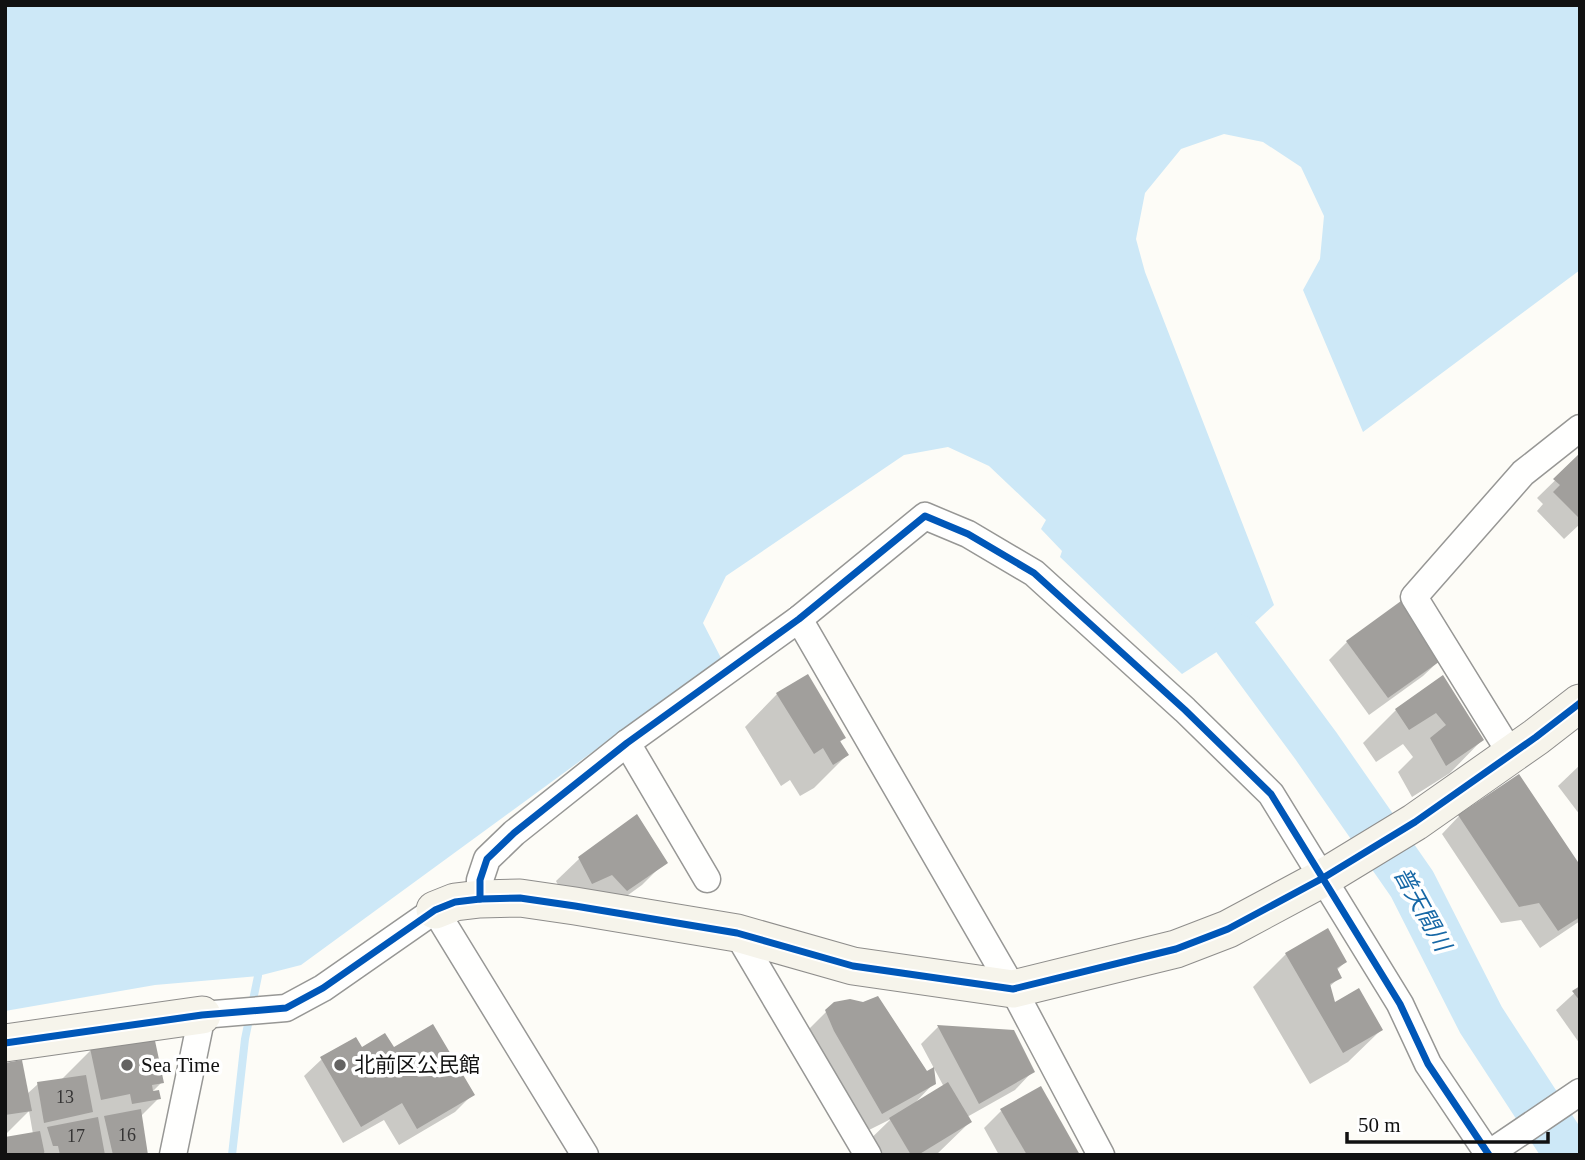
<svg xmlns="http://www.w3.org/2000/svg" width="1585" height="1160" viewBox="0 0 1585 1160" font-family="'Times New Roman','Noto Sans JP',serif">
	<rect width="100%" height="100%" fill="#fdfcf7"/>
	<polygon fill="#cde8f7" points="5,5 1580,5 1580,270 1363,432 1303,290 1320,259 1324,216 1301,167 1263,142 1224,134 1181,149 1145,193 1136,239 1145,272 1274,605 1237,639 1182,674 1060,557 1062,551 1041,529 1046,520 989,466 948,447 904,455 726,576 703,623 721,658 301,965 258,976 155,985 5,1011"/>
	<g fill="#0003">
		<polygon points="1580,456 1580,524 1564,539 1537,511 1543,504 1537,498"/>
		<polygon points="1347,642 1441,659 1423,676 1369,715 1329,660"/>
		<polygon points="1442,678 1482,740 1450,773 1412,797 1398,772 1413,757 1403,744 1376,762 1363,743 1396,710"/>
		<polygon points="777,694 844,738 839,743 847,755 814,788 800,796 790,780 781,786 745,727"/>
		<polygon points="1580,765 1580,815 1558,786"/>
		<polygon points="1459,816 1580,868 1580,921 1540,948 1521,920 1501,923 1442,834"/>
		<polygon points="580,858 665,862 642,885 603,913 569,906 556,881"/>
		<polygon points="1286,954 1345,962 1336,971 1340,977 1329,987 1334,1004 1381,1030 1348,1062 1310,1084 1253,987"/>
		<polygon points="1580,988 1580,1044 1556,1010"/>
		<polygon points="835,1003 934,1083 914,1104 944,1087 921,1044 938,1027 1013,1032 1032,1072 1015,1090 967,1117 970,1122 936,1155 859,1155 857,1152 891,1119 859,1135 803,1035"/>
		<polygon points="361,1049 393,1049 472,1095 455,1112 399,1145 384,1120 343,1143 304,1076 322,1059"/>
		<polygon points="91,1050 162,1082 150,1094 159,1098 140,1117 146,1155 46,1155 33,1134 29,1111 5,1135 5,1065 27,1094 38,1084 61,1080"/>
		<polygon points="1001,1111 1078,1155 999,1155 984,1128"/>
	</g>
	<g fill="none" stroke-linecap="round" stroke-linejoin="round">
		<polyline stroke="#cde8f7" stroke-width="8" points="232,1155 245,1039 258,976"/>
		<polyline stroke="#cde8f7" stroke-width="49" points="1237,639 1316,746 1412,884 1481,1020 1569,1155"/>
	</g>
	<g fill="#a19f9c">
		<polygon points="1580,453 1580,519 1553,492 1560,485 1553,479"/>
		<polygon points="1401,601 1443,659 1388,698 1346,641"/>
		<polygon points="808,674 846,738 840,741 849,755 833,765 823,748 814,754 776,693"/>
		<polygon points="1443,675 1484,740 1446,766 1430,738 1446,725 1436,713 1409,730 1395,709"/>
		<polygon points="1519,774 1580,865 1580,917 1558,931 1539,903 1519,907 1458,815"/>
		<polygon points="637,814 668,863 627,891 612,875 592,884 578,857"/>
		<polygon points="1328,928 1347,962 1337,968 1342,978 1330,984 1335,1002 1359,988 1383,1030 1343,1053 1285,953"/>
		<polygon points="1580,986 1580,1001 1572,991"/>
		<polygon points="878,996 927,1071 934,1067 936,1084 882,1114 834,1031 825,1010 834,1002 850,999 863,1002"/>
		<polygon points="433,1024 475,1095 417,1129 402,1103 361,1127 320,1057 356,1037 362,1047 385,1033 394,1047"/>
		<polygon points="937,1025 1014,1030 1035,1072 979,1104"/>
		<polygon points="154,1036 164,1083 152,1085 153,1091 159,1090 161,1099 132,1104 130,1094 101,1100 90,1048"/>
		<polygon points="22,1060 32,1111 5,1115 5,1063"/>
		<polygon points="86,1075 93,1112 44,1123 37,1082"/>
		<polygon points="948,1082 972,1122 918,1155 911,1155 889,1118"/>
		<polygon points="1041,1086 1080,1155 1027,1155 1000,1109"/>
		<polygon points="141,1109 148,1155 113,1155 104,1116"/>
		<polygon points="98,1117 105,1155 60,1155 58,1146 53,1146 47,1127"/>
		<polygon points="40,1131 45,1155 5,1155 5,1137"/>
	</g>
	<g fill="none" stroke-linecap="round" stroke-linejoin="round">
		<g stroke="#979795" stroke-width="29">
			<g id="street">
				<polyline points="799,619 1013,989 1101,1155"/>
				<polyline points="627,743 707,879"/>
				<polyline points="1511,754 1414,597 1523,473 1580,428"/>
				<polyline points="480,899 480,880 487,859 514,833 627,743 799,619 925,516 968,534 1034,573 1185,710 1271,794 1400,1004 1428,1064 1489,1155"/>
				<polyline points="737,933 868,1155"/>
				<polyline points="173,1155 202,1015 286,1008 323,988 435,910 585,1155"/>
				<polyline points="1487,1155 1580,1092"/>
			</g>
		</g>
		<g stroke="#8e8d8b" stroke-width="39">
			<g id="secondary">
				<polyline points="435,910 455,902 480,899 520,898 575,906 737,933 853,966 1013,989 1176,949 1228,929 1323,878 1415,822 1536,737 1580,703"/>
				<polyline points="5,1043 202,1015"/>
			</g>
		</g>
		<use href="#street" stroke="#fffffe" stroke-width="26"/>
		<use href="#secondary" stroke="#f6f4eb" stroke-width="37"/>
		<g stroke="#fff" stroke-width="11">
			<g id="cycleway">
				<polyline points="480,899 480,880 487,859 514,833 627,743 799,619 925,516 968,534 1034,573 1185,710 1271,794 1400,1004 1428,1064 1489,1155"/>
				<polyline points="5,1043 202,1015 286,1008 323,988 435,910 455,902 480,899 520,898 575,906 737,933 853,966 1013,989 1176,949 1228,929 1323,878 1415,822 1536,737 1580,703"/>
			</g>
		</g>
		<use href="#cycleway" stroke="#0057b8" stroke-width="7"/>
	</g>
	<g fill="#646362" stroke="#fff" stroke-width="2.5">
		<circle cx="127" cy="1065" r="7"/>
		<circle cx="340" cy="1065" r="7"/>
	</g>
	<g text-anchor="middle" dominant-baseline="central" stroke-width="7" stroke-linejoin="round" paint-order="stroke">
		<g font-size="18" fill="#353434">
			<text x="65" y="1097">13</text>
			<text x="127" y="1135">16</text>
			<text x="76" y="1136">17</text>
		</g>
		<g font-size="21" fill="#111" stroke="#fff" text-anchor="start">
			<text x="141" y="1065">Sea Time</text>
			<text x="354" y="1065">北前区公民館</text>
		</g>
		<g font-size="23" font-style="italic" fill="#1768a6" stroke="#fff">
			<text transform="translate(1422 909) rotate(61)">普天間川</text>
		</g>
	</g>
	<rect width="1585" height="1160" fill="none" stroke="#111111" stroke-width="14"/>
	<path d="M1347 1132v10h201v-10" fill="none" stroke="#111111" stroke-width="3.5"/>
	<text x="1358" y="1132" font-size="21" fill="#111111" stroke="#ffffff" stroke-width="5" paint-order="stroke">50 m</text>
</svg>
